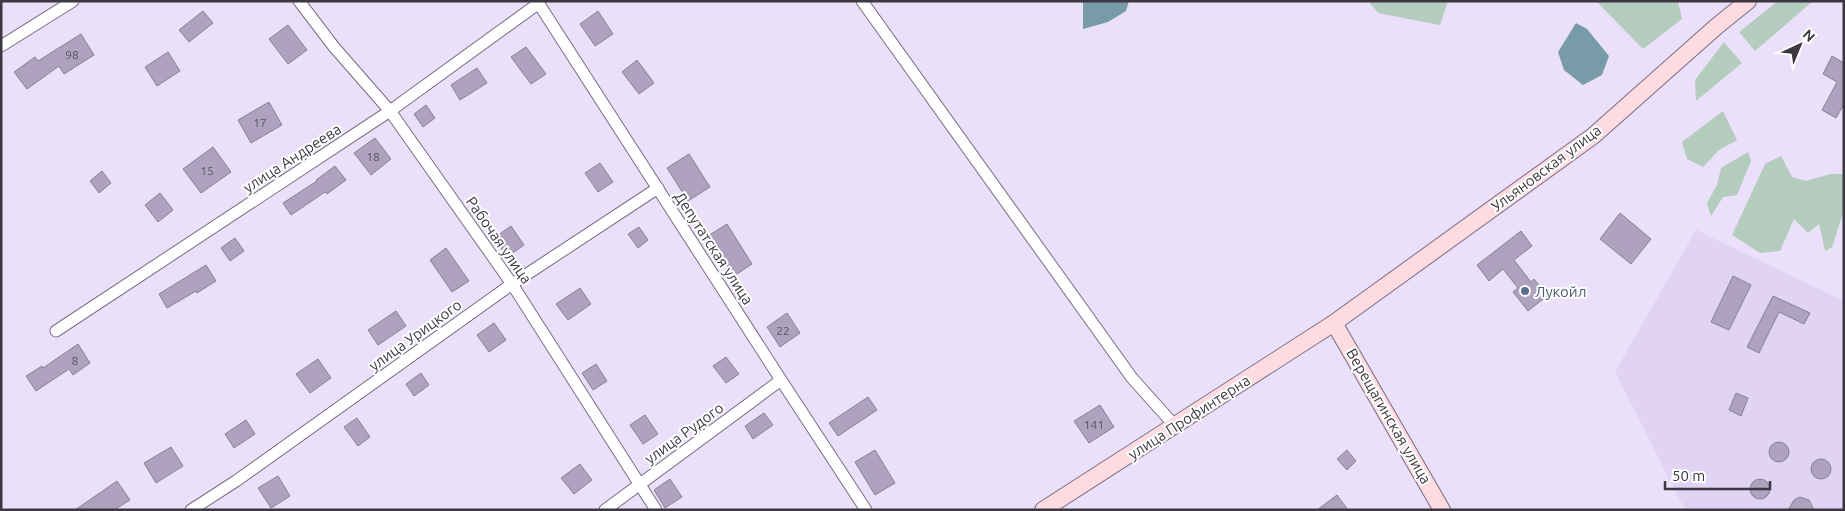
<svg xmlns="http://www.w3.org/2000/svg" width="1845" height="511" viewBox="0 0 1845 511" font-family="Ubuntu,sans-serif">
	<rect width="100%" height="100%" fill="#ebe0f9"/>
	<polygon fill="#e1d3f4" points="1696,230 1844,301 1844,510 1685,510 1615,372"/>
	<g fill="#b4ccbe">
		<polygon points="1368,1 1448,1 1440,25 1378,13"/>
		<polygon points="1596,1 1678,1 1682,19 1643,49"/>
		<polygon points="1778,1 1813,1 1755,51 1739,32"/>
		<polygon points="1724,42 1742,63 1696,101 1695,80"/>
		<polygon points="1723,111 1737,140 1719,150 1703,167 1687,159 1682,142"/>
		<polygon points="1748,152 1751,161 1737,195 1723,197 1711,216 1707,203 1717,185 1721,168"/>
		<polygon points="1781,156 1792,177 1806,181 1831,174 1844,174 1844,210 1832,247 1825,251 1819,224 1808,233 1794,219 1780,251 1760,253 1732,235 1765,164"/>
	</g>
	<g fill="#789ba8">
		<polygon points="1083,1 1129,1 1126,11 1108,22 1083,29"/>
		<polygon points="1576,23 1587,29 1609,56 1602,75 1583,85 1564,70 1558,52"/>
	</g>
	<g fill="#aea2be" stroke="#8a8097">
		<polygon points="203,11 213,23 189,42 179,30"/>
		<polygon points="598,11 613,34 595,46 580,24"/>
		<polygon points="288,25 307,50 288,64 269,39"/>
		<polygon points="81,34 94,55 64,74 59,66 27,89 14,72 35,57 38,61"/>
		<polygon points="526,47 546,74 531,84 511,57"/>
		<polygon points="168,52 180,71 157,86 145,67"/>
		<polygon points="1832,56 1844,63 1844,104 1836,118 1822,110 1837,82 1823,74"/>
		<polygon points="637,60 654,83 639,94 622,72"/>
		<polygon points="477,68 487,83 460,100 451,85"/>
		<polygon points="269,102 282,125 251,143 238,120"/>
		<polygon points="426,105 435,118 423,127 414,114"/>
		<polygon points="375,138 391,159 371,175 354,153"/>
		<polygon points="213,147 231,172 201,193 183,169"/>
		<polygon points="689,154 710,187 688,201 667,168"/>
		<polygon points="600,163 613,182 598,192 585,173"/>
		<polygon points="335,166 346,180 327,194 325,192 291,215 283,203 317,181 316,180"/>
		<polygon points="102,171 111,183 99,193 90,181"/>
		<polygon points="160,193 173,210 158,222 145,205"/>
		<polygon points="1620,213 1651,239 1631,264 1600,239"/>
		<polygon points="727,224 752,264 734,276 708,236"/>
		<polygon points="511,226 524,245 507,257 494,238"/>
		<polygon points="639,227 648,240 638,248 628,234"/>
		<polygon points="1521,231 1532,246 1514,260 1531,282 1534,279 1547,296 1528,311 1513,292 1518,288 1503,269 1489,281 1477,265"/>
		<polygon points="235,238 244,251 230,261 221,248"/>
		<polygon points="446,248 469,281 452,292 430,260"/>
		<polygon points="206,265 216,281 197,293 196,291 167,308 159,294"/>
		<polygon points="1733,276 1751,285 1729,330 1711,322"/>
		<polygon points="580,288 591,304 568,320 556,304"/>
		<polygon points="1773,296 1810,313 1804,324 1779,312 1759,353 1747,347"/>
		<polygon points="396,311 406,326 378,345 368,330"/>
		<polygon points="787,313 800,333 780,347 767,327"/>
		<polygon points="494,323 506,340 489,352 477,335"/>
		<polygon points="78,344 90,363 73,375 69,369 36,391 26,376 42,366 43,368"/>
		<polygon points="726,357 739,374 726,383 713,366"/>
		<polygon points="318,359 331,378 310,393 296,374"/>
		<polygon points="596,364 607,381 593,390 582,373"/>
		<polygon points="421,373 429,385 414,396 406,384"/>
		<polygon points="1736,393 1748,398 1741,416 1729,410"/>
		<polygon points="868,397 877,410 838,436 829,423"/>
		<polygon points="1100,405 1114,427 1089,443 1074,421"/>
		<polygon points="764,413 773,425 753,439 745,426"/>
		<polygon points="645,415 658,434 643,444 630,425"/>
		<polygon points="357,418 370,437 358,446 344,427"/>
		<polygon points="246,420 255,434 234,448 225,434"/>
		<circle cx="1779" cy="452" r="10"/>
		<polygon points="171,447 183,466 156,483 144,463"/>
		<polygon points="875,450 895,483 875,495 855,462"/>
		<polygon points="1347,450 1356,461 1347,470 1337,459"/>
		<circle cx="1821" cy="469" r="10"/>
		<polygon points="580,464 592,480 574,494 561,478"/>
		<polygon points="278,476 290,496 271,508 258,488"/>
		<polygon points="670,479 682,497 665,508 654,490"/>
		<circle cx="1760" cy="489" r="10"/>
		<polygon points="117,481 130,500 114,510 75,510"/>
		<polygon points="1337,495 1348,510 1317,510"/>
		<polygon points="1800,497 1809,500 1814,510 1788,510 1794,500"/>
	</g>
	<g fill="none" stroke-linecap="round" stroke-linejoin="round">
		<g stroke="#776d83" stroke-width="13">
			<g id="street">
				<polyline points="299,1 334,47 390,111 512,284 656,510"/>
				<polyline points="537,1 781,380 866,510"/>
				<polyline points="862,1 1132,378 1175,426"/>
				<polyline points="1,46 73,1"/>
				<polyline points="56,331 390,111 539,3"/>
				<polyline points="191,510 236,481 512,284 658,188"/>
				<polyline points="605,510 781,380"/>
			</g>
		</g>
		<g stroke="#776d83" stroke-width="18">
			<g id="secondary">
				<polyline points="1334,323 1442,510"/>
				<polyline points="1043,510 1334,323 1593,136 1717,26 1748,1"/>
			</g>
		</g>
		<use href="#street" stroke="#fff" stroke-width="11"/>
		<use href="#secondary" stroke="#fedae1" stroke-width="16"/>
	</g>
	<circle fill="#5c6f8a" stroke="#fff" stroke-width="2" cx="1525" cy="291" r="5"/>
	<g text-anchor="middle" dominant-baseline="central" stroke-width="4" stroke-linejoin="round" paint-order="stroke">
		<g font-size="12" fill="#585260">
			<text x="72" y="54">98</text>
			<text x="260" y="122">17</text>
			<text x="373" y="156">18</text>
			<text x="207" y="170">15</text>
			<text x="783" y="330">22</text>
			<text x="75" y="360">8</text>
			<text x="1094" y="424">141</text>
		</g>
		<g font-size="15" fill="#3c3741" stroke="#fff">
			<text transform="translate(292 158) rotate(-33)">улица Андреева</text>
			<text transform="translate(1546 168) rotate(-37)">Ульяновская улица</text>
			<text transform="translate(499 240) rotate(55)">Рабочая улица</text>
			<text transform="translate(714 248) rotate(57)">Депутатская улица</text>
			<text transform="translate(415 335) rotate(-36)">улица Урицкого</text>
			<text transform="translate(1389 416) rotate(60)">Верещагинская улица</text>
			<text transform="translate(1189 417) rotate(-33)">улица Профинтерна</text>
			<text transform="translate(684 433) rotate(-36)">улица Рудого</text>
		</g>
		<g font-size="15" fill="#4e5e75" stroke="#fff" text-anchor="start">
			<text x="1535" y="291">Лукойл</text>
		</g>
	</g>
	<rect width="1845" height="511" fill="none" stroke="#3c3741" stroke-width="5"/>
	<g transform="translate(1800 45) rotate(44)" stroke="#ffffff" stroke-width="4" paint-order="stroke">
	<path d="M0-4L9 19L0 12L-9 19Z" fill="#3c3741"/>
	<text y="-8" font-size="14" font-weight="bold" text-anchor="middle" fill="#3c3741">N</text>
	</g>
	<path d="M1665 481v8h105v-8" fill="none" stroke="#3c3741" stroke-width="2.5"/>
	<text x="1672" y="481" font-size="15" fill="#3c3741" stroke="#ffffff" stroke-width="4" paint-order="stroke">50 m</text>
</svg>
